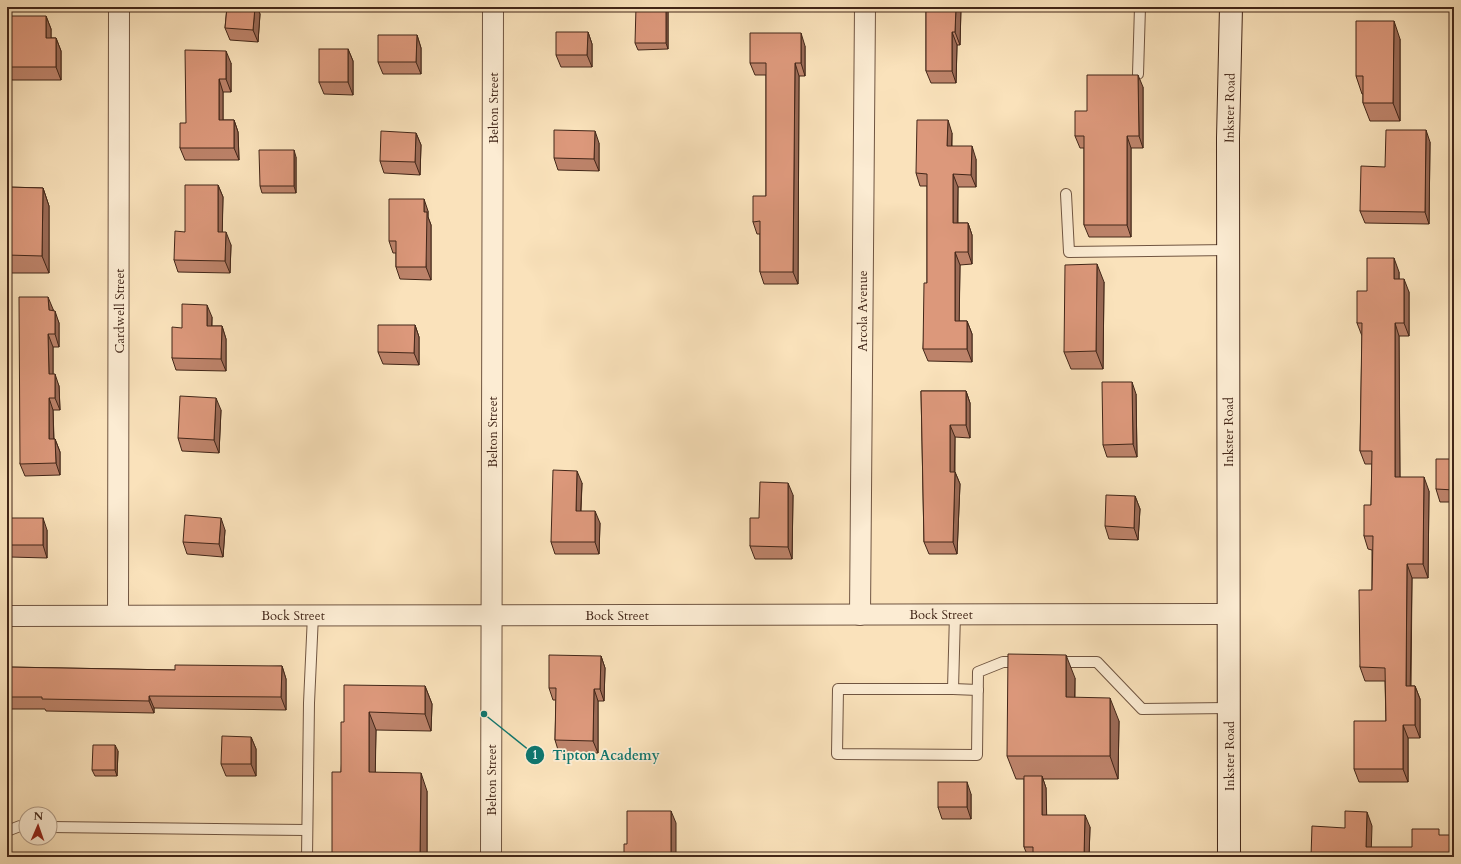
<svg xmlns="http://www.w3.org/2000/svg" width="1461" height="864" font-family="Cardo,serif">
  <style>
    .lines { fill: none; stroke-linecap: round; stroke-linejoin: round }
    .lane-casing { stroke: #705541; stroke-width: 12 }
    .street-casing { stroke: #705541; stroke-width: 22 }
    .secondary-casing { stroke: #422618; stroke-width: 24 }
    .lane { stroke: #fcecd3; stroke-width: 10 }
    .street { stroke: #fcecd3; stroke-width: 20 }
    .secondary { stroke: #fcecd3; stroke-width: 22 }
    .wall { fill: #bd836a; stroke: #422618 }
    .shaded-wall { fill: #9a6a56; stroke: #422618 }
    .building { fill: #dc987b; stroke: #422618 }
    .labels { text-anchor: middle; stroke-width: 3.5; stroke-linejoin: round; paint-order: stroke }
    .street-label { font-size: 13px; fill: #422618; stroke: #fcecd3 }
    .leader { fill: none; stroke: #0f766e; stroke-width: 1.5 }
    .callout-dot { fill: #0f766e; stroke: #fcecd3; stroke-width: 1.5 }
    .mark-label { font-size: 12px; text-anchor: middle; font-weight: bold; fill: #fff }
    .callout-label { font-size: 14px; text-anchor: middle; font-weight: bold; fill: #0f766e; stroke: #fcecd3; stroke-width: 3.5; stroke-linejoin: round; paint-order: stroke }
  </style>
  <rect width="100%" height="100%" fill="#fae2bb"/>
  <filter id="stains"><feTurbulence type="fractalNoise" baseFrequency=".005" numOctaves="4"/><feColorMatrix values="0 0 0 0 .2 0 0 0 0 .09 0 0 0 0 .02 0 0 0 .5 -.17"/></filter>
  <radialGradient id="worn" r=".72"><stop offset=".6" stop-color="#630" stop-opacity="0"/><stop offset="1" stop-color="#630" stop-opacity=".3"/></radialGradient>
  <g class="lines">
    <defs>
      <g id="lane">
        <polyline points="1138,74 1140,7"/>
        <polyline points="1066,194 1069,252 1229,250"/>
        <polyline points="955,614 953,689 838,689 837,754 977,755 978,672 1003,662 1021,662"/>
        <polyline points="1055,662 1097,662 1142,709 1228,708"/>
        <polyline points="953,689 978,690"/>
        <polyline points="50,827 307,830"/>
        <polyline points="7,831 20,826 26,826"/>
        <polyline points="307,857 309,703 313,615"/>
      </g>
      <g id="street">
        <polyline points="118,615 119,7"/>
        <polyline points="860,615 865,7"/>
        <polyline points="7,616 1228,614"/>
        <polyline points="491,857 493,7"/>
      </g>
      <polyline id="secondary" points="1229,857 1228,138 1231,7"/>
    </defs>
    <use href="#lane" class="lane-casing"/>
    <use href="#street" class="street-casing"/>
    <use href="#secondary" class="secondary-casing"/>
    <use href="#lane" class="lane"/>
    <use href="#street" class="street"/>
    <use href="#secondary" class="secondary"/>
  </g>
  <g class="wall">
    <polygon points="227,7 257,7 260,14 258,42 230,40 225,28"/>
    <polygon points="668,7 668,49 638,50 635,43"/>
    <polygon points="926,7 961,7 960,45 957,45 956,83 931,83 926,71"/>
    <polygon points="46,16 51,29 51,38 56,38 61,51 61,80 12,80 7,67"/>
    <polygon points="588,32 592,44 592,67 561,67 556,55"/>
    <polygon points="417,35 421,48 421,74 383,74 378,62"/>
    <polygon points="1400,39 1400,121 1370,121 1363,103 1363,94 1362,94 1356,76"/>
    <polygon points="805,46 805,76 799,76 798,284 764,284 760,272 760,234 757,234 753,222 766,196 766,75 755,75 750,63"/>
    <polygon points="348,49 353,61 353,95 324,94 319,82"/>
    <polygon points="231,63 231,92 223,92 223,120 234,120 238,132 239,160 185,160 180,148 186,123"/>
    <polygon points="1143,87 1143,148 1131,148 1131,237 1089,237 1084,225 1084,148 1080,148 1075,136 1087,111"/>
    <polygon points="416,133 421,145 420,175 384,173 380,161"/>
    <polygon points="952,133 952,146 976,159 976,187 958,187 958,223 968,223 972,235 972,264 960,265 959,321 967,321 972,334 972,362 928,361 923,349 927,283 927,186 920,186 916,173"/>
    <polygon points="1430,142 1429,224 1365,223 1360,211 1385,167"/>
    <polygon points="599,143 599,171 558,170 554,158"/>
    <polygon points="296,157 296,193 262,193 260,186"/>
    <polygon points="218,185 223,197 222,232 231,245 230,273 178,272 174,260 185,232"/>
    <polygon points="7,187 43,188 49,206 49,273 7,273"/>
    <polygon points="428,211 428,217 431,225 431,280 400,279 396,267 396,253 393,253 389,241"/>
    <polygon points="1399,272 1399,279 1409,292 1409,336 1399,336 1400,477 1429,491 1428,578 1412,578 1411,686 1415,686 1420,699 1420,738 1408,738 1408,782 1359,782 1354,769 1386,721 1385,681 1365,681 1360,667 1372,590 1372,550 1368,549 1364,536 1371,505 1372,464 1365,464 1360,451 1362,336 1357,323 1367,291"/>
    <polygon points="1104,282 1103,369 1071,369 1064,352"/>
    <polygon points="53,309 53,310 59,323 59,347 53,347 53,374 59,386 60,410 53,410 54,439 55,439 60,452 60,475 25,476 20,464"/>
    <polygon points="212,317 212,326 222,326 226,339 226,371 176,370 172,358 182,328"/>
    <polygon points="415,325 419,337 419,365 383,364 378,352"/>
    <polygon points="921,391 966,391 970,403 970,438 955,437 955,472 960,484 957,554 929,554 924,542"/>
    <polygon points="1136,394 1137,457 1107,457 1103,445"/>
    <polygon points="221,410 219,453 182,451 178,438"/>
    <polygon points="1454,459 1454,502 1440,502 1436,489"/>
    <polygon points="582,483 581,511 600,523 599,554 555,554 551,542"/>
    <polygon points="793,495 792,559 755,559 750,546 759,518"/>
    <polygon points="1135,496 1140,509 1138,540 1109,539 1105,526"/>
    <polygon points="7,518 47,530 47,558 10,557 7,549"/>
    <polygon points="225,530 223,557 187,554 183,542"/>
    <polygon points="601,656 605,668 604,701 598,701 598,753 559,753 555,740 556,700 553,700 549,688"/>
    <polygon points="282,666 286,679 286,710 154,708 154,713 46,711 45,709 7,709 7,667 175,670"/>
    <polygon points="1075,678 1075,698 1119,721 1118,779 1043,779 1046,788 1046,815 1090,827 1089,857 1028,857 1024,847 1024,779 1016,779 1007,756"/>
    <polygon points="425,686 432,704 431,731 376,730 375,772 427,791 427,857 332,857 341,772 344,722"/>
    <polygon points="251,737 256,749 256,776 226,776 221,764"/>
    <polygon points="118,751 117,776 95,776 92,770"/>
    <polygon points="971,794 971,819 942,819 938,807"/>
  </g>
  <g class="shaded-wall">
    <polygon points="255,7 257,7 260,14 258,42 253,30"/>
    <polygon points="666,7 668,7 668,49 666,43"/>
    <polygon points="956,7 961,7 960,45 955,32"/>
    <polygon points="46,16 51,29 51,51 46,38"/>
    <polygon points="1394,21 1400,39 1400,121 1393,103"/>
    <polygon points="588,32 592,44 592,67 587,55"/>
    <polygon points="952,32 957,45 956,83 952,71"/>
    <polygon points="801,33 805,46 805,76 801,63"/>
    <polygon points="417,35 421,48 421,74 416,62"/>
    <polygon points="56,38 61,51 61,80 56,67"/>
    <polygon points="348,49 353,61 353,95 348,82"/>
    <polygon points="226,51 231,63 231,92 226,79"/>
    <polygon points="795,63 799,76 798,284 793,272"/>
    <polygon points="1138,75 1143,87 1143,148 1139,136"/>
    <polygon points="219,79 223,92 223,132 219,120"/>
    <polygon points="234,120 238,132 239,160 234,148"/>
    <polygon points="948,120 952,133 951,158 947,146"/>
    <polygon points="1426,130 1430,142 1429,224 1425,212"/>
    <polygon points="595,131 599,143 599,171 594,159"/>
    <polygon points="416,133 421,145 420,175 415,162"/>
    <polygon points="1127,136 1131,148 1131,237 1127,225"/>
    <polygon points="972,146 976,159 976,187 971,175"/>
    <polygon points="294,150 296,157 296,193 294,186"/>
    <polygon points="953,174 958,187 957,235 953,223"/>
    <polygon points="218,185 223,197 222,244 218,232"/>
    <polygon points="43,188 49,206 49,273 42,256"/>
    <polygon points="424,199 428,211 428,217 431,225 431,280 426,267 424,212"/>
    <polygon points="968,223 972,235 972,264 968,252"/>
    <polygon points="226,232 231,245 230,273 225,261"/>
    <polygon points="955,252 960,265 959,334 955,321"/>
    <polygon points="1394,258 1399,272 1399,292 1394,279"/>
    <polygon points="1097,264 1104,282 1103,369 1096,351"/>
    <polygon points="1404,279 1409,292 1409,336 1404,323"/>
    <polygon points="48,297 53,309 53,323 49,310"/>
    <polygon points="207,305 212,317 211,339 207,326"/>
    <polygon points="55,311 59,323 59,347 55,334"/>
    <polygon points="967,321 972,334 972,362 967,349"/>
    <polygon points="1395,323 1399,336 1400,490 1395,477"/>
    <polygon points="415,325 419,337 419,365 414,353"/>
    <polygon points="222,326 226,339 226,371 221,359"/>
    <polygon points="48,334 53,347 53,386 49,374"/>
    <polygon points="55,374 59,386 60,410 55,398"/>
    <polygon points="1132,382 1136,394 1137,457 1133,444"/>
    <polygon points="966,391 970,403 970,438 966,425"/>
    <polygon points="49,398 53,410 54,451 49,439"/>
    <polygon points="216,398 221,410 219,453 214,440"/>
    <polygon points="950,425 955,437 954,484 950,472"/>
    <polygon points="55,439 60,452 60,475 56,463"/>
    <polygon points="577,471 582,483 580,523 576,511"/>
    <polygon points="955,472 960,484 957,554 953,542"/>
    <polygon points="1424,477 1429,491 1428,578 1423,564"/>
    <polygon points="788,483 793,495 792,559 788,547"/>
    <polygon points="1135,496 1140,509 1138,540 1134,528"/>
    <polygon points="595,511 600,523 599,554 595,542"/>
    <polygon points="43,518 47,530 47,558 43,545"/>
    <polygon points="221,518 225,530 223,557 219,544"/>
    <polygon points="1407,564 1412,578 1410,699 1406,686"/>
    <polygon points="1066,655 1075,678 1074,720 1066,697"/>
    <polygon points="601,656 605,668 604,701 600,689"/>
    <polygon points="282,666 286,679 286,710 281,697"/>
    <polygon points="425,686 432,704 431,731 425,714"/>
    <polygon points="1415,686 1420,699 1420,738 1415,725"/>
    <polygon points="594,689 598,701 598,753 593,741"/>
    <polygon points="149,696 154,708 154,713 149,701"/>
    <polygon points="1110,698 1119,721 1118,779 1110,756"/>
    <polygon points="369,712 376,730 375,790 369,772"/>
    <polygon points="1403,725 1408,738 1408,782 1403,769"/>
    <polygon points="251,737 256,749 256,776 251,764"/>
    <polygon points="115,745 118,751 117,776 115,770"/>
    <polygon points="421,773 427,791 427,857 420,857"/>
    <polygon points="1042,776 1046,788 1047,828 1042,815"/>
    <polygon points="967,782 971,794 971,819 967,807"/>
    <polygon points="671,811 676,823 676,857 671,857"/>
    <polygon points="1367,812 1372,826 1371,857 1366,847"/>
    <polygon points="1085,815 1090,827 1089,857 1084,857"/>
  </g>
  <g class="building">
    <polygon points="227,7 255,7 253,30 225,28"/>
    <polygon points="636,7 666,7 666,43 635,43"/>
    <polygon points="926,7 956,7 955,32 952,32 952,71 926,71"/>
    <polygon points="8,16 46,16 46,38 56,38 56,67 7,67"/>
    <polygon points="1356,21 1394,21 1393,103 1363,103 1363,76 1356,76"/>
    <polygon points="556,32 588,32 587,55 556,55"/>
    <polygon points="750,33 801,33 801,63 795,63 793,272 760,272 760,221 753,222 753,196 766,196 766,63 750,63"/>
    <polygon points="378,35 417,35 416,62 378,62"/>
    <rect x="319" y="49" width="29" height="33"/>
    <polygon points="185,50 226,51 226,79 219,79 219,120 234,120 234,148 180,148 180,123 186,123"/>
    <polygon points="1087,75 1138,75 1139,136 1127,136 1127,225 1084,225 1084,136 1075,136 1075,111 1087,111"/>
    <polygon points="917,120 948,120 947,146 972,146 971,175 953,174 953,223 968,223 968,252 955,252 955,321 967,321 967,349 923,349 924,283 927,283 927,174 916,173"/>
    <polygon points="554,130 595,131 594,159 554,158"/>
    <polygon points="1386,130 1426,130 1425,212 1360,211 1361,166 1385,167"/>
    <polygon points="381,131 416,133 415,162 380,161"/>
    <polygon points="259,150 294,150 294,186 260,186"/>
    <polygon points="185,185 218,185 218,232 226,232 225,261 174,260 175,231 185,232"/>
    <polygon points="7,187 43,188 42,256 7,255"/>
    <polygon points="389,199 424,199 424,212 427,212 426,267 396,267 396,241 389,241"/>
    <polygon points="1367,258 1394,258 1394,279 1404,279 1404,323 1395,323 1395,477 1424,477 1423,564 1407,564 1406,686 1415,686 1415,725 1403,725 1403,769 1354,769 1354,721 1386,721 1385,668 1360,667 1359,590 1372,590 1373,536 1364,536 1364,505 1371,505 1372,451 1360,451 1362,323 1357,323 1357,291 1367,291"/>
    <polygon points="1097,264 1096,351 1064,352 1065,265"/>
    <polygon points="19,297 48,297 49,310 55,311 55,334 48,334 49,374 55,374 55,398 49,398 49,439 55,439 56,463 20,464"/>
    <polygon points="182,304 207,305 207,326 222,326 221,359 172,358 172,327 182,328"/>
    <polygon points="378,325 415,325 414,353 378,352"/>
    <polygon points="1102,382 1132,382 1133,444 1103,445"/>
    <polygon points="921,391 966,391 966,425 950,425 950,472 955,472 953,542 924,542"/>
    <polygon points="180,396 216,398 214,440 178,438"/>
    <polygon points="1436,459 1454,459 1454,490 1436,489"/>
    <polygon points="553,470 577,471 576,511 595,511 595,542 551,542"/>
    <polygon points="760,482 788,483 788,547 750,546 750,518 759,518"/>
    <polygon points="1106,495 1135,496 1134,528 1105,526"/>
    <polygon points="185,515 221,518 219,544 183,542"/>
    <rect x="7" y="518" width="36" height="27"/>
    <polygon points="1008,654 1066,655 1066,697 1110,698 1110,756 1007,756"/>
    <polygon points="549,655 601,656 600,689 594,689 593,741 555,740 556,688 549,688"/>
    <polygon points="175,665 282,666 281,697 149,696 149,701 42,699 42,697 7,697 7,667 175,670"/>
    <polygon points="344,685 425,686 425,714 369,712 369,772 421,773 420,857 332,857 332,772 341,772 341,722 344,722"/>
    <polygon points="222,736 251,737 251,764 221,764"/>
    <polygon points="93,745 115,745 115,770 92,770"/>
    <polygon points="1024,776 1042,776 1042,815 1085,815 1084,857 1033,857 1033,847 1024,847"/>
    <rect x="938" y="782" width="29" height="25"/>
    <polygon points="627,811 671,811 671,857 624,857 624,844 627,844"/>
    <polygon points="1345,811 1367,812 1366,847 1412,847 1412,829 1439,829 1439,835 1454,835 1454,857 1311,857 1312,826 1345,828"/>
    <rect x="870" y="855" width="26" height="2"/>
  </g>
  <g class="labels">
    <g class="street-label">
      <text transform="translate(493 108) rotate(-90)" y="5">Belton Street</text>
      <text transform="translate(1229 108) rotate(-89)" y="5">Inkster Road</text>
      <text transform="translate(119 311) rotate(-90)" y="5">Cardwell Street</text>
      <text transform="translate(862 311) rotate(-90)" y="5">Arcola Avenue</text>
      <text transform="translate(492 432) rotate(-90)" y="5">Belton Street</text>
      <text transform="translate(1228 432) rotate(-90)" y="5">Inkster Road</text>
      <text x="941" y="619">Bock Street</text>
      <text x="293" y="620">Bock Street</text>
      <text x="617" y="620">Bock Street</text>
      <text transform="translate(1229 756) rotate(-90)" y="5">Inkster Road</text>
      <text transform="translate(491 780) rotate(-90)" y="5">Belton Street</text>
    </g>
  </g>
  <path class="leader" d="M484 714L535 755"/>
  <g class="callout-dot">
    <circle cx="484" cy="714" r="4"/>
    <circle cx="535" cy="755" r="10"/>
  </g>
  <g class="mark-label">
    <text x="535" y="759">1</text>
  </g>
  <g class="callout-label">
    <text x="606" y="760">Tipton Academy</text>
  </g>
  <rect width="1461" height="864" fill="none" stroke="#fae2bb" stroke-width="24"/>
  <rect x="8" y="8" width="1445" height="848" fill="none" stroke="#422618" stroke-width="2"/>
  <rect x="12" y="12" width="1437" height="840" fill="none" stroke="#422618"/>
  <g transform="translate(38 826) rotate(2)"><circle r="19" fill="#fcecd3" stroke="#b29d88"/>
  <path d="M0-3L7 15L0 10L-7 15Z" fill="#8f2418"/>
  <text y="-6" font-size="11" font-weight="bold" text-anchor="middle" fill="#422618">N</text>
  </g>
  <rect width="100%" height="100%" filter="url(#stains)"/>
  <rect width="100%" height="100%" fill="url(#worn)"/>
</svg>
